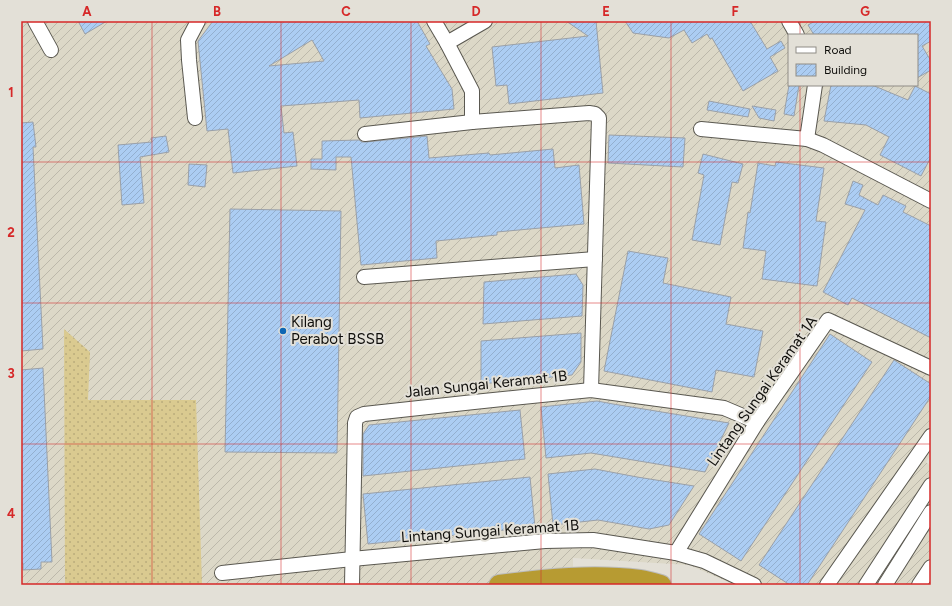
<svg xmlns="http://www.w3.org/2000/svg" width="952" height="606" font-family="Figtree,sans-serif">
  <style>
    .industrial { fill: url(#industrial-furrows); fill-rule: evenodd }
    .grass { fill: url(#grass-dots) }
    .building { fill: url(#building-hatch); stroke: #9aa0a8; fill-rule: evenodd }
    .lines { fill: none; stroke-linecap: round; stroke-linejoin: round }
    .minor-casing { stroke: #5a5850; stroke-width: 16 }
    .highway-casing { stroke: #bcbcbb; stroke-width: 22 }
    .minor { stroke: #fff; stroke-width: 14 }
    .highway { stroke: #b79b32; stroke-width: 20 }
    .grid { fill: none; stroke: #d62828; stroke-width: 1; stroke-opacity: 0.55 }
    .poi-dot { fill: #0e66b4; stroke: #e3e0d7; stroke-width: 1.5 }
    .labels { text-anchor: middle; stroke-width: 4; stroke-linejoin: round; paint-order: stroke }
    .poi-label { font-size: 15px; fill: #100f0c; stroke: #e3e0d7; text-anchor: start }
    .street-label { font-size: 15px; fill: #100f0c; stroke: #e3e0d7 }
    .neatline { fill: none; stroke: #d62828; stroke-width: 1.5 }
    .grid-label { font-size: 13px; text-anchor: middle; font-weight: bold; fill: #d62828 }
  </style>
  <defs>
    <pattern id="industrial-furrows" width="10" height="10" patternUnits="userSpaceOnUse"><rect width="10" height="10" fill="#dcd8c7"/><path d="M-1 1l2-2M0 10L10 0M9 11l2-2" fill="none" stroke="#bcb8aa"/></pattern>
    <pattern id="grass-dots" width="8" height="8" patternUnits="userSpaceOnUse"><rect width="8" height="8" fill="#daca90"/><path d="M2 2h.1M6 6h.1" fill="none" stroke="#baac7b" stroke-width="1.8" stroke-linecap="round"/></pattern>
    <pattern id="building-hatch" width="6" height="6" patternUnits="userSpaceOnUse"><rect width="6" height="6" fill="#accdf3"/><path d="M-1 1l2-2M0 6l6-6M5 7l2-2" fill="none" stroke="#93afcf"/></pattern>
  </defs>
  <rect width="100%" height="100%" fill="#e3e0d7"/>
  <path class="industrial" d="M21,21H931V454L926,462L931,466V585H735L689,565L573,558V585H21ZM789,35H917V85H789Z"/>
  <polygon class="grass" points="64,329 90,352 88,400 196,400 202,585 65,585"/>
  <g class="building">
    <polygon points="78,21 107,21 85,34"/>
    <path d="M213,21H417L430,44L426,46L452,89L454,109L360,118L359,100L281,106L284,133L293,132L297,166L233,173L228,129L207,131L198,41ZM312,40L324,61L269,66Z"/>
    <polygon points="566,21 596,21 603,93 509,104 507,85 496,86 492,47 588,36"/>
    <polygon points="625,21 750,21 767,49 781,41 785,48 770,57 778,71 743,91 712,38 710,39 707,34 692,43 684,30 669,38 633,33"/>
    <polygon points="815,21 931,21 931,41 922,46 931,61 931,70 917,78 917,35 814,35 808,25"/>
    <polygon points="789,85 799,85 794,116 784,114"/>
    <polygon points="831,85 872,85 908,100 915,86 931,94 931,157 921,176 880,155 889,137 866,125 824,121"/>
    <polygon points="709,101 750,109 748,117 707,110"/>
    <polygon points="752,106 776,110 774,121 759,118"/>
    <polygon points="33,122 36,147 33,147 43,349 21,351 21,123"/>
    <polygon points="609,135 685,138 683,167 608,163"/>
    <polygon points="166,136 169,152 140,157 144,203 122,205 118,145 152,142 151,138"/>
    <polygon points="427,136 429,158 489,153 490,155 553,149 555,168 579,165 584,224 497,232 497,235 436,241 437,258 361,265 351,157 336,157 336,170 311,169 311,159 322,159 322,141 359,140 362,142 366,142"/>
    <polygon points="703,154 743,164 738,183 732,182 720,245 692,240 704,175 698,173"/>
    <polygon points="776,162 824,168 816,221 826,222 817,286 762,279 766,251 743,248 748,212 750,213 758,163 775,166"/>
    <polygon points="189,164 207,165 205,187 188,185"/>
    <polygon points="853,181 863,185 859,195 878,205 883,195 906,206 903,212 931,226 931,338 852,298 848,305 823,292 865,210 845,204"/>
    <polygon points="230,209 341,211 337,453 225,452"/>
    <polygon points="628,251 668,258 663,283 731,297 726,324 763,331 754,377 716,370 712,392 604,371"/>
    <polygon points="576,274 583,285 582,316 483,324 484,282"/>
    <polygon points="581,333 581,362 572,375 481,384 481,341"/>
    <polygon points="830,334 872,362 741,561 699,534"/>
    <polygon points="894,360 931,384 931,396 807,585 790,585 759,565"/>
    <polygon points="43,368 52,562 41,562 41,569 23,570 23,563 21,563 21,370"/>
    <polygon points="597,401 613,404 729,423 705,472 591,453 546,458 541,407"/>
    <polygon points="520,410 525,459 363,476 363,434 369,425"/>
    <polygon points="595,469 637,477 694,486 669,525 649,529 598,520 553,525 548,474"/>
    <polygon points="530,477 535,527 368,544 363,494"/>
  </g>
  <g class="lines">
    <defs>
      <g id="minor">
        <polyline points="35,21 51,50"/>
        <polyline points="434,21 447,43 472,91 472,122"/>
        <polyline points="789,21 797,35"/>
        <polyline points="447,43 485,21"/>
        <polyline points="195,118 189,60 188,40 198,21"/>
        <polyline points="701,129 807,139 823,145 931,201"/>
        <polyline points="365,134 472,122 589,113 595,114 599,118 591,390"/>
        <polyline points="807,139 815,85"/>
        <polyline points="364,277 595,259"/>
        <polyline points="676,553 757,422 828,320 931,368"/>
        <polyline points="222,573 352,559 545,541 593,540 676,553 704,561 754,585"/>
        <polyline points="352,585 355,423 357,417 364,414 474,402 591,390 724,408 757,422"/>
        <polyline points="827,585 931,436"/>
        <polyline points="866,585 931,485"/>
        <polyline points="885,585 931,512"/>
        <polyline points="919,585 931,567"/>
      </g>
      <path id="highway" d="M499,585C546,579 593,574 640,580C647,581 654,583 661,585"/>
    </defs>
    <use href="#minor" class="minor-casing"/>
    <use href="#highway" class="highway-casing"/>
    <use href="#minor" class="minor"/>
    <use href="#highway" class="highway"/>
  </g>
  <path class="grid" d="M152,21V585M281,21V585M411,21V585M541,21V585M671,21V585M800,21V35M800,85V585M21,162H931M21,303H931M21,444H931"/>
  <circle class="poi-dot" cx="283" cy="331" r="4"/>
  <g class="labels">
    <g class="poi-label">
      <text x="291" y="327">Kilang<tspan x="291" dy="17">Perabot BSSB</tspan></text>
    </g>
    <g class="street-label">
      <text transform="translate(486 384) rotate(-6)" y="5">Jalan Sungai Keramat 1B</text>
      <text transform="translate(762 391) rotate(-55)" y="5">Lintang Sungai Keramat 1A</text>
      <text transform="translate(490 531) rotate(-4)" y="5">Lintang Sungai Keramat 1B</text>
    </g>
  </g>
  <rect width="952" height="606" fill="none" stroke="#e3e0d7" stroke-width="44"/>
  <rect x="788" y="34" width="130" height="52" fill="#e3e0d7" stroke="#8f8c86"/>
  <rect x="796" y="47" width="20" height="6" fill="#ffffff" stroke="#8f8c86"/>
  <text x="824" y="54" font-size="12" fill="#100f0c">Road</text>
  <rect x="796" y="64" width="20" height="12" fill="url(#building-hatch)" stroke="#8f8c86"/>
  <text x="824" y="74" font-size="12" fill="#100f0c">Building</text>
  <rect x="22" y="22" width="908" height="562" class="neatline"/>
  <g class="grid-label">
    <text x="87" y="16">A</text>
    <text x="217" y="16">B</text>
    <text x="346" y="16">C</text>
    <text x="476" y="16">D</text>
    <text x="606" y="16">E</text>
    <text x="735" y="16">F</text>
    <text x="865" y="16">G</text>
    <text x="11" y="97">1</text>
    <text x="11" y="237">2</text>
    <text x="11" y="378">3</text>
    <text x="11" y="518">4</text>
  </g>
</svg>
